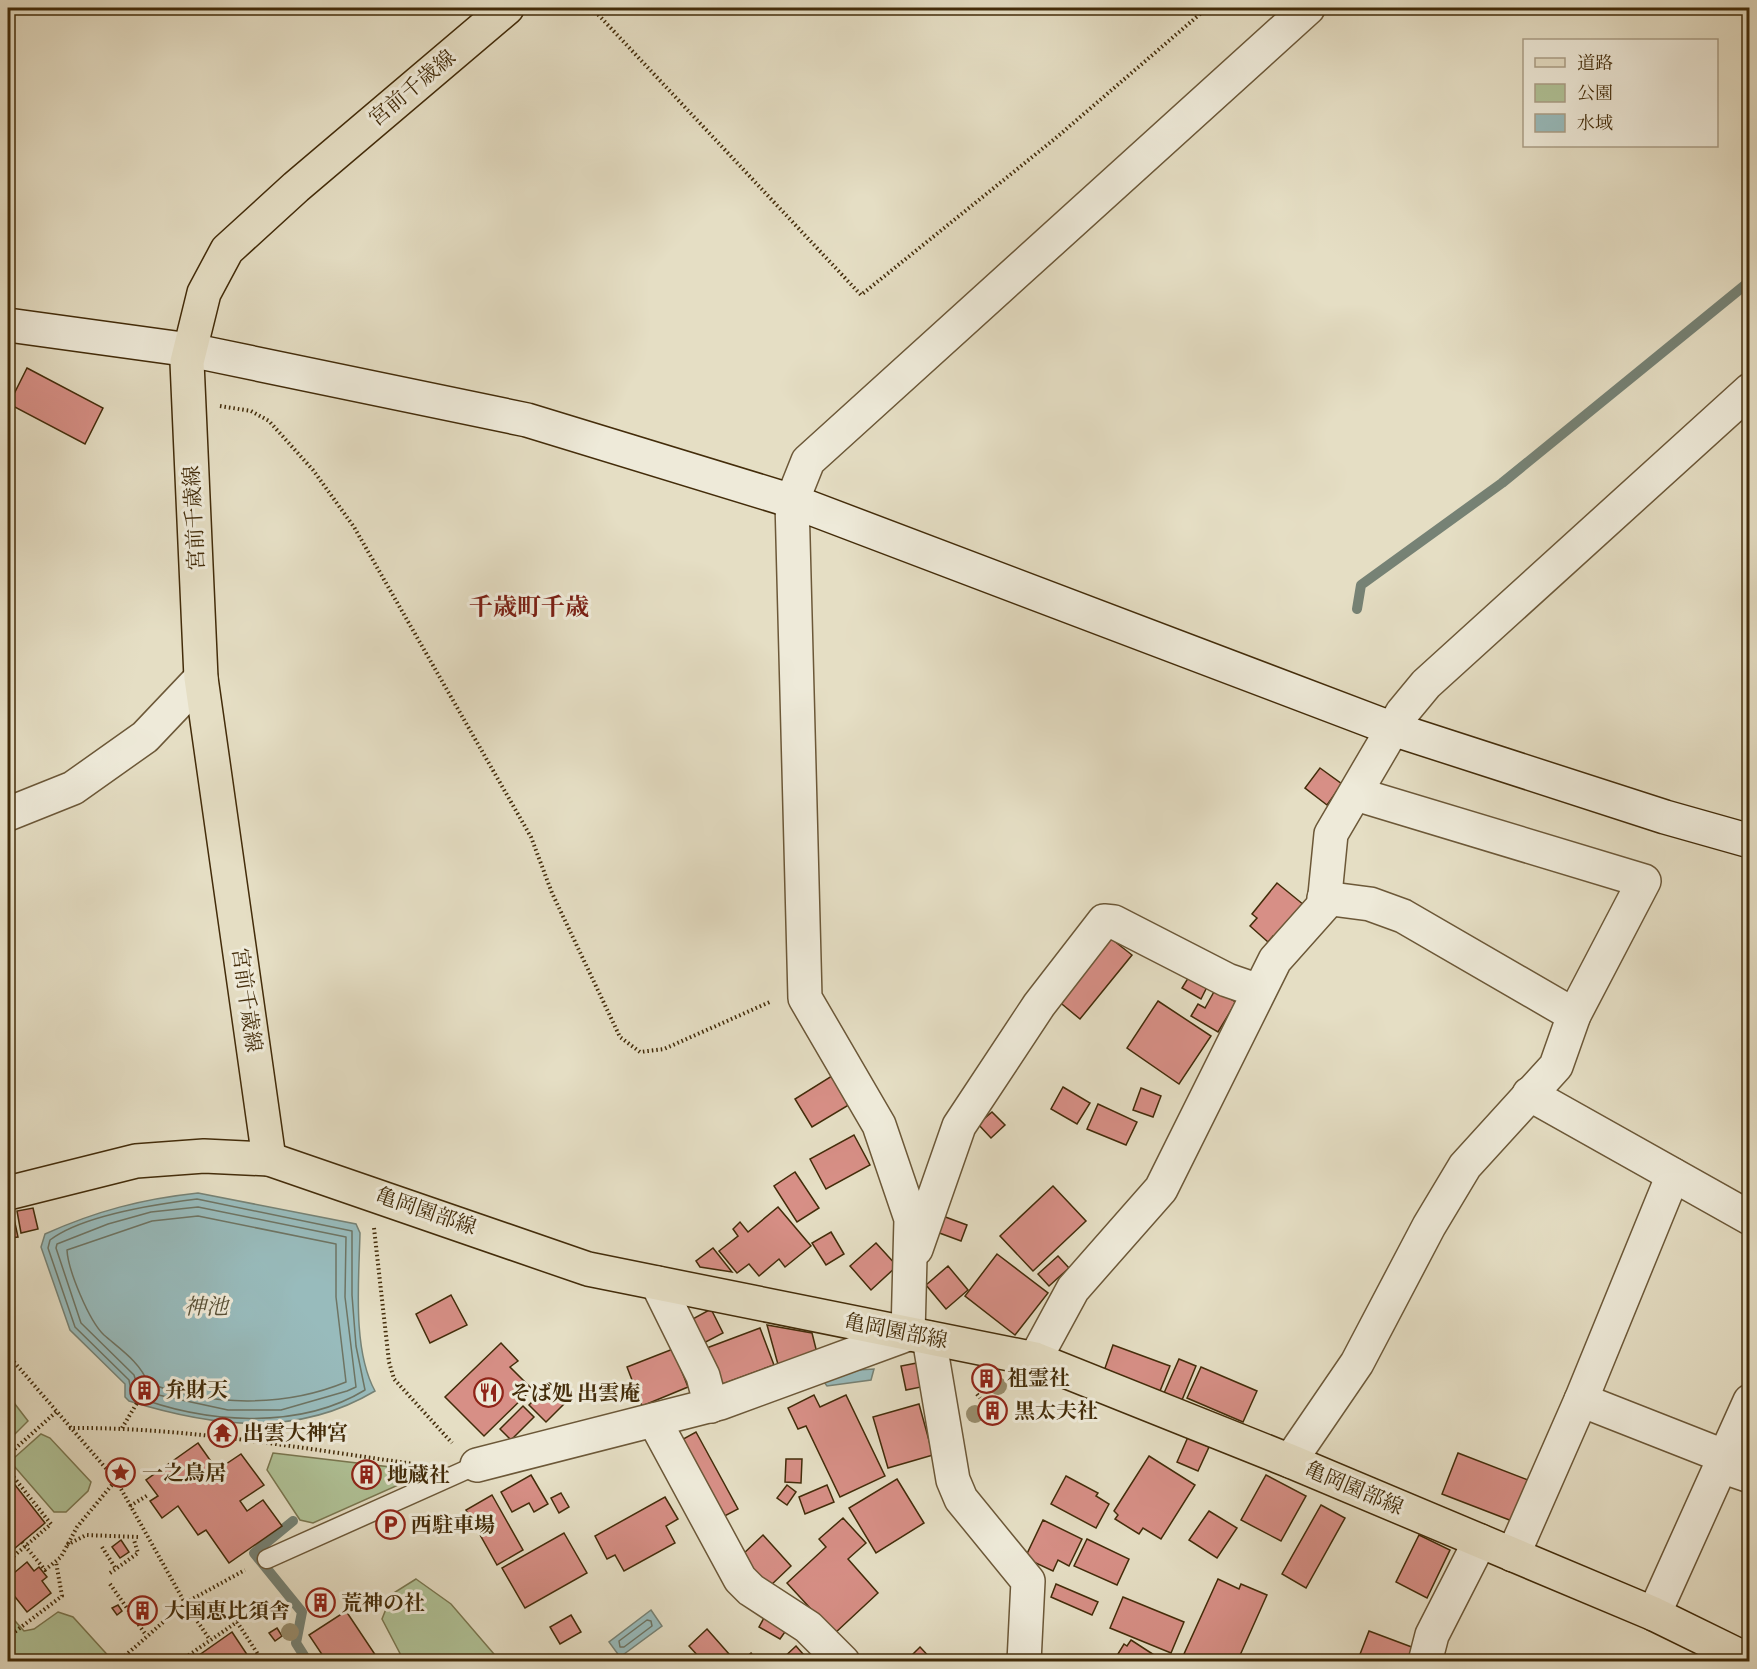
<svg xmlns="http://www.w3.org/2000/svg" width="1757" height="1669" font-family="Vollkorn,'Noto Serif JP',serif">
  <style>
    .green { fill: #b0c297; stroke: #7a7750; stroke-width: 1.5 }
    .water { fill: #98bbbc; stroke: #768275; stroke-width: 1.5 }
    .lines { fill: none; stroke-linecap: round; stroke-linejoin: round }
    .shore { stroke: #6e7463; stroke-width: 1.5 }
    .stream { stroke: #768275; stroke-width: 10 }
    .building { fill: #d78f86; stroke: #432c0a; stroke-width: 1.5 }
    .lane-casing { stroke: #6c5838; stroke-width: 21 }
    .street-casing { stroke: #6c5838; stroke-width: 36 }
    .secondary-casing { stroke: #432c0a; stroke-width: 36 }
    .primary-casing { stroke: #432c0a; stroke-width: 36 }
    .path { stroke: #432c0a; stroke-width: 4; stroke-dasharray: 1.5 3; stroke-linecap: butt }
    .lane { stroke: #eeead9; stroke-width: 18 }
    .street { stroke: #eeead9; stroke-width: 33 }
    .secondary { stroke: #eeead9; stroke-width: 33 }
    .primary { stroke: #e5dec4; stroke-width: 33 }
    .tree { fill: #988d6d }
    .labels { text-anchor: middle; stroke-width: 6; stroke-linejoin: round; paint-order: stroke }
    .street-label { font-size: 21px; fill: #432c0a; stroke: #eeead9 }
    .poi-label { font-size: 21px; font-weight: bold; fill: #432c0a; stroke: #eeead9; text-anchor: start }
    .water-label { font-size: 22px; font-style: italic; fill: #585036; stroke: #eeead9 }
    .quarter-label { font-size: 24px; font-weight: bold; fill: #7a1f14; stroke: #eeead9 }
  </style>
  <rect width="100%" height="100%" fill="#e5dec4"/>
  <filter id="stains"><feTurbulence type="fractalNoise" baseFrequency=".00333" numOctaves="4"/><feColorMatrix values="0 0 0 0 .2 0 0 0 0 .09 0 0 0 0 .02 0 0 0 .5 -.17"/></filter>
  <radialGradient id="worn" r=".72"><stop offset=".6" stop-color="#630" stop-opacity="0"/><stop offset="1" stop-color="#630" stop-opacity=".3"/></radialGradient>
  <g class="green">
    <polygon points="8,1395 28,1421 8,1441"/>
    <polygon points="41,1434 50,1438 91,1482 88,1491 66,1512 54,1512 14,1466 14,1458"/>
    <polygon points="273,1453 424,1471 423,1474 313,1523 300,1520 267,1470"/>
    <polygon points="416,1579 451,1604 500,1661 404,1661 382,1619 392,1594"/>
    <polygon points="58,1612 73,1617 113,1661 8,1661 8,1613 24,1631 34,1629"/>
  </g>
  <g class="water">
    <path d="M198,1193L356,1224L360,1233C359,1279 352,1349 375,1391C296,1438 213,1427 129,1401L125,1397V1384L70,1330L41,1247L45,1234C96,1211 142,1199 198,1193Z"/>
    <polygon points="874,1369 871,1380 827,1386 823,1381 858,1370"/>
    <polygon points="651,1610 662,1626 620,1657 609,1642"/>
  </g>
  <g class="lines">
    <g class="shore">
      <path d="M197,1199L352,1231V1295L356,1346L365,1390C298,1431 202,1423 132,1395L129,1380L75,1327L48,1248L50,1240C83,1215 157,1204 197,1199Z"/>
      <path d="M198,1216L336,1244V1297L346,1382C283,1408 211,1406 148,1383C140,1362 120,1349 104,1335C89,1321 68,1270 67,1250L152,1221Z"/>
      <polyline points="138,1388 134,1375 81,1323 56,1248 57,1244 108,1224 151,1212 198,1207 346,1237 345,1297 356,1387 347,1391 281,1410 228,1410 149,1393"/>
      <polygon points="647,1620 651,1621 652,1626 624,1647 620,1647 619,1641"/>
    </g>
    <g class="stream">
      <polyline points="1357,609 1361,585 1502,483 1750,281"/>
      <polyline points="293,1521 254,1553 302,1612 296,1643 308,1662"/>
    </g>
  </g>
  <g class="building">
    <polygon points="27,368 103,408 85,444 9,404"/>
    <polygon points="1320,768 1342,784 1327,805 1305,788"/>
    <polygon points="1277,883 1304,905 1277,939 1273,936 1268,942 1250,926 1257,918 1252,914"/>
    <polygon points="1109,937 1132,955 1080,1019 1057,1000"/>
    <polygon points="1190,975 1208,985 1201,999 1182,988"/>
    <polygon points="1215,990 1236,1002 1218,1032 1191,1016 1198,1004 1205,1008"/>
    <polygon points="1158,1001 1211,1036 1179,1084 1127,1048"/>
    <polygon points="835,1074 852,1103 812,1127 795,1099"/>
    <polygon points="1063,1087 1090,1103 1077,1124 1051,1109"/>
    <polygon points="1141,1088 1161,1096 1153,1117 1133,1110"/>
    <polygon points="1098,1104 1137,1122 1126,1145 1087,1129"/>
    <polygon points="992,1112 1005,1125 991,1138 978,1124"/>
    <polygon points="854,1135 870,1165 826,1189 810,1159"/>
    <polygon points="795,1172 819,1208 797,1222 774,1186"/>
    <polygon points="1053,1186 1086,1221 1033,1271 1000,1236"/>
    <polygon points="778,1207 811,1246 785,1267 779,1259 759,1276 749,1264 737,1273 719,1251 738,1236 733,1229 740,1222 748,1232"/>
    <polygon points="33,1208 38,1229 21,1233 17,1211"/>
    <polygon points="13,1214 18,1237 8,1238 8,1216"/>
    <polygon points="940,1215 967,1225 961,1241 934,1231"/>
    <polygon points="831,1232 844,1254 826,1265 812,1243"/>
    <polygon points="876,1243 897,1266 871,1290 850,1266"/>
    <polygon points="713,1248 732,1272 700,1267 696,1261"/>
    <polygon points="8,1251 13,1279 8,1279"/>
    <polygon points="997,1254 1048,1293 1015,1335 965,1296"/>
    <polygon points="1058,1256 1069,1268 1049,1286 1038,1274"/>
    <polygon points="948,1266 968,1290 946,1309 926,1285"/>
    <polygon points="451,1295 467,1325 430,1343 416,1314"/>
    <polygon points="711,1309 723,1333 700,1345 689,1321"/>
    <polygon points="767,1325 812,1333 818,1357 779,1368"/>
    <polygon points="760,1328 774,1365 717,1386 704,1349"/>
    <polygon points="501,1343 518,1361 510,1367 532,1389 484,1436 445,1397"/>
    <polygon points="1113,1345 1170,1366 1160,1391 1104,1371"/>
    <polygon points="673,1349 688,1387 642,1406 627,1367"/>
    <polygon points="1179,1359 1196,1366 1182,1400 1164,1393"/>
    <polygon points="917,1363 921,1387 906,1390 901,1366"/>
    <polygon points="1201,1367 1257,1391 1243,1422 1187,1398"/>
    <polygon points="986,1370 993,1378 985,1386 978,1377"/>
    <polygon points="143,1384 150,1388 146,1396 138,1391"/>
    <polygon points="548,1386 565,1403 546,1422 529,1405"/>
    <polygon points="814,1395 820,1407 846,1395 885,1476 840,1497 806,1426 798,1429 788,1408"/>
    <polygon points="994,1399 1005,1411 993,1422 982,1410"/>
    <polygon points="919,1404 933,1455 888,1468 873,1417"/>
    <polygon points="523,1406 534,1417 511,1440 500,1429"/>
    <polygon points="696,1432 738,1509 717,1520 676,1443"/>
    <polygon points="1188,1437 1209,1447 1198,1471 1177,1462"/>
    <polygon points="198,1443 217,1470 241,1454 264,1485 240,1501 247,1511 263,1500 282,1526 229,1563 206,1530 198,1535 178,1506 162,1518 150,1501 158,1496 146,1480"/>
    <polygon points="1458,1453 1528,1480 1512,1521 1442,1494"/>
    <polygon points="1149,1456 1195,1485 1161,1539 1143,1528 1139,1534 1115,1519 1118,1515 1114,1511"/>
    <polygon points="786,1459 802,1459 801,1483 785,1482"/>
    <polygon points="531,1475 548,1504 534,1512 529,1503 512,1512 501,1492"/>
    <polygon points="1266,1475 1306,1496 1281,1541 1241,1520"/>
    <polygon points="8,1476 45,1523 8,1554"/>
    <polygon points="1066,1476 1098,1493 1096,1496 1109,1504 1096,1528 1051,1504"/>
    <polygon points="897,1479 924,1523 876,1553 849,1508"/>
    <polygon points="787,1485 796,1492 787,1505 777,1498"/>
    <polygon points="827,1485 834,1502 805,1514 799,1497"/>
    <polygon points="561,1493 569,1507 559,1513 551,1498"/>
    <polygon points="492,1495 523,1550 497,1565 466,1510"/>
    <polygon points="665,1497 678,1519 666,1526 675,1543 624,1571 615,1555 607,1559 595,1536"/>
    <polygon points="1321,1505 1345,1518 1306,1588 1282,1574"/>
    <polygon points="1209,1511 1237,1528 1217,1558 1189,1540"/>
    <polygon points="843,1518 866,1543 848,1559 878,1593 834,1634 787,1583 826,1547 819,1539"/>
    <polygon points="1043,1520 1082,1539 1069,1566 1058,1560 1053,1571 1025,1558"/>
    <polygon points="564,1533 587,1573 525,1608 502,1568"/>
    <polygon points="763,1535 791,1566 769,1587 741,1556"/>
    <polygon points="1419,1535 1450,1550 1427,1598 1396,1582"/>
    <polygon points="1087,1539 1129,1559 1117,1585 1074,1566"/>
    <polygon points="121,1540 129,1552 120,1558 112,1547"/>
    <polygon points="27,1562 34,1571 39,1567 47,1577 42,1581 51,1593 27,1612 8,1588 8,1578"/>
    <polygon points="1218,1579 1239,1589 1241,1584 1267,1595 1237,1662 1200,1662 1184,1654"/>
    <polygon points="1056,1584 1098,1602 1092,1615 1051,1597"/>
    <polygon points="1123,1597 1184,1622 1171,1653 1110,1628"/>
    <polygon points="118,1605 122,1611 117,1615 112,1608"/>
    <polygon points="144,1605 149,1612 142,1616 138,1610"/>
    <polygon points="346,1611 380,1662 327,1662 309,1635"/>
    <polygon points="571,1615 581,1632 560,1644 550,1627"/>
    <polygon points="765,1616 787,1629 780,1639 759,1627"/>
    <polygon points="277,1628 282,1636 275,1641 269,1633"/>
    <polygon points="707,1629 729,1654 725,1658 728,1662 694,1662 699,1657 689,1646"/>
    <polygon points="1369,1631 1417,1649 1412,1662 1357,1662"/>
    <polygon points="232,1632 252,1662 197,1662 195,1658"/>
    <polygon points="1131,1640 1165,1662 1113,1662 1124,1644 1127,1646"/>
    <polygon points="796,1646 810,1662 779,1662"/>
    <polygon points="920,1647 934,1662 905,1662"/>
    <polygon points="751,1653 758,1662 741,1662"/>
  </g>
  <g class="lines">
    <defs>
      <polyline id="lane" points="267,1559 477,1465"/>
      <g id="street">
        <polyline points="8,814 73,788 145,737 201,678"/>
        <polyline points="1324,898 1370,904 1403,916 1574,1015"/>
        <polyline points="1529,1094 1750,1218"/>
        <polyline points="916,1249 959,1126 1039,1005 1104,921 1114,922 1227,980 1259,991"/>
        <polyline points="657,1283 703,1376 711,1406"/>
        <polyline points="929,1338 953,1480 961,1499 1028,1581 1024,1662"/>
        <polyline points="1035,1359 1073,1289 1161,1189 1275,960 1324,905 1331,834 1402,713 1426,684 1750,390"/>
        <polyline points="1581,1400 1726,1457"/>
        <polyline points="654,1420 740,1579 751,1590 808,1627 843,1662"/>
        <polyline points="1290,1461 1357,1363 1429,1226 1465,1166 1556,1066 1574,1015 1644,881 1356,794"/>
        <polyline points="477,1465 720,1403 908,1334 911,1219 879,1125 805,998 792,501 808,461 1308,8"/>
        <polyline points="1721,1466 1750,1476"/>
        <polyline points="1513,1555 1581,1400 1673,1175"/>
        <polyline points="1654,1614 1750,1401"/>
        <polyline points="1425,1662 1432,1635 1480,1541"/>
      </g>
      <polyline id="secondary" points="8,325 190,350 527,420 792,501 1393,729 1665,817 1750,841"/>
      <g id="primary">
        <polyline points="269,1159 201,678 187,362 204,293 227,250 296,187 507,8"/>
        <polyline points="8,1193 136,1161 204,1156 269,1159 588,1269 1035,1359 1290,1461 1654,1614 1750,1661"/>
      </g>
    </defs>
    <use href="#lane" class="lane-casing"/>
    <use href="#street" class="street-casing"/>
    <use href="#secondary" class="secondary-casing"/>
    <use href="#primary" class="primary-casing"/>
    <g class="path">
      <polyline points="592,8 861,295 1057,137 1207,8"/>
      <polyline points="220,406 251,411 269,421 313,470 354,527 531,837 552,893 620,1037 640,1052 664,1049 772,1001"/>
      <polyline points="374,1228 389,1362 394,1379 452,1443"/>
      <polyline points="8,1355 116,1480 185,1603 210,1640"/>
      <polyline points="977,1394 980,1398"/>
      <path d="M69,1428C185,1427 300,1448 414,1464"/>
      <polyline points="122,1428 140,1398"/>
      <polyline points="8,1455 56,1412"/>
      <polyline points="8,1470 51,1524 8,1561"/>
      <polyline points="130,1506 148,1495"/>
      <polyline points="22,1542 45,1570 61,1557 77,1527 116,1480"/>
      <polyline points="67,1545 86,1535 138,1537"/>
      <polyline points="102,1547 116,1569"/>
      <polyline points="110,1573 138,1553 134,1540"/>
      <polyline points="110,1584 146,1635"/>
      <polyline points="343,1596 348,1603"/>
      <polyline points="8,1637 62,1596 56,1562"/>
      <polyline points="118,1662 185,1603 245,1570"/>
      <polyline points="189,1662 186,1657 237,1622 263,1662"/>
    </g>
    <use href="#lane" class="lane"/>
    <use href="#street" class="street"/>
    <use href="#secondary" class="secondary"/>
    <use href="#primary" class="primary"/>
  </g>
  <g class="tree">
    <circle cx="998" cy="1386" r="9"/>
    <circle cx="975" cy="1414" r="9"/>
    <circle cx="266" cy="1610" r="9"/>
    <circle cx="290" cy="1632" r="9"/>
  </g>
  <defs>
    <symbol id="building-ring" viewBox="-11 -11 22 22"><circle r="9.5" fill="#eeead9" stroke="#8f2418" stroke-width="1.5"/><path d="M-4-6H4V6H1V3H-1V6H-4ZM-2.5-4.3h1.7v1.8h-1.7ZM.8-4.3h1.7v1.8H.8ZM-2.5-1h1.7V.8h-1.7ZM.8-1h1.7V.8H.8Z" fill="#8f2418"/></symbol>
    <symbol id="restaurant-ring" viewBox="-11 -11 22 22"><circle r="9.5" fill="#eeead9" stroke="#8f2418" stroke-width="1.5"/><path d="M-5-6h1v4h1v-4h1v4h1v-4h1v5L-1.5 .5V6h-2V.5L-5-1ZM5-6V6H3V1.5H1.5Q1.5-4 5-6Z" fill="#8f2418"/></symbol>
    <symbol id="temple-ring" viewBox="-11 -11 22 22"><circle r="9.5" fill="#eeead9" stroke="#8f2418" stroke-width="1.5"/><path d="M0-6L5-2H3V0L6.5 2.5H4V6H1.5V3h-3V6H-4V2.5H-6.5L-3 0V-2H-5Z" fill="#8f2418"/></symbol>
    <symbol id="sight-ring" viewBox="-11 -11 22 22"><circle r="9.5" fill="#eeead9" stroke="#8f2418" stroke-width="1.5"/><path d="M0-6L1.8-2.2L6-1.7L2.9 1.2L3.7 5.4L0 3.3L-3.7 5.4L-2.9 1.2L-6-1.7L-1.8-2.2Z" fill="#8f2418"/></symbol>
    <symbol id="parking-ring" viewBox="-11 -11 22 22"><circle r="9.5" fill="#eeead9" stroke="#8f2418" stroke-width="1.5"/><path d="M-3.5-5.5H1a3.5 3.5 0 0 1 0 7H-1V5.5H-3.5ZM-1-3.4V-.6H.8a1.4 1.4 0 0 0 0-2.8Z" fill="#8f2418"/></symbol>
  </defs>
  <g fill-rule="evenodd">
    <use href="#building-ring" x="970" y="1362" width="33" height="33"/>
    <use href="#building-ring" x="128" y="1374" width="33" height="33"/>
    <use href="#restaurant-ring" x="472" y="1376" width="33" height="33"/>
    <use href="#building-ring" x="976" y="1394" width="33" height="33"/>
    <use href="#temple-ring" x="206" y="1416" width="33" height="33"/>
    <use href="#sight-ring" x="104" y="1456" width="33" height="33"/>
    <use href="#building-ring" x="350" y="1458" width="33" height="33"/>
    <use href="#parking-ring" x="374" y="1508" width="33" height="33"/>
    <use href="#building-ring" x="304" y="1586" width="33" height="33"/>
    <use href="#building-ring" x="126" y="1594" width="33" height="33"/>
  </g>
  <g class="labels">
    <g class="street-label">
      <text transform="translate(412 88) rotate(-40)" y="7">宮前千歳線</text>
      <text transform="translate(194 518) rotate(-93)" y="7">宮前千歳線</text>
      <text transform="translate(247 1000) rotate(82)" y="7">宮前千歳線</text>
      <text transform="translate(426 1211) rotate(19)" y="7">亀岡園部線</text>
      <text transform="translate(896 1331) rotate(11)" y="7">亀岡園部線</text>
      <text transform="translate(1354 1488) rotate(23)" y="7">亀岡園部線</text>
    </g>
    <g class="poi-label">
      <text x="1007" y="1385">祖霊社</text>
      <text x="165" y="1397">弁財天</text>
      <text x="510" y="1400">そば処 出雲庵</text>
      <text x="1014" y="1418">黒太夫社</text>
      <text x="243" y="1440">出雲大神宮</text>
      <text x="142" y="1480">一之鳥居</text>
      <text x="387" y="1482">地蔵社</text>
      <text x="411" y="1532">西駐車場</text>
      <text x="341" y="1610">荒神の社</text>
      <text x="164" y="1618">大国恵比須舎</text>
    </g>
    <g class="water-label">
      <text x="206" y="1314">神池</text>
    </g>
    <g class="quarter-label">
      <text x="529" y="615">千歳町千歳</text>
    </g>
  </g>
  <rect width="1757" height="1669" fill="none" stroke="#e5dec4" stroke-width="30"/>
  <rect x="9" y="9" width="1739" height="1651" fill="none" stroke="#432c0a" stroke-width="3"/>
  <rect x="15" y="15" width="1727" height="1639" fill="none" stroke="#432c0a" stroke-width="1.5"/>
  <rect x="1523" y="39" width="195" height="108" fill="#eeead9" stroke="#aa9e86" stroke-width="1.5"/>
  <rect x="1535" y="58" width="30" height="9" fill="#e5dec4" stroke="#aa9e86" stroke-width="1.5"/>
  <text x="1577" y="69" font-size="18" fill="#432c0a">道路</text>
  <rect x="1535" y="84" width="30" height="18" fill="#b0c297" stroke="#aa9e86" stroke-width="1.5"/>
  <text x="1577" y="99" font-size="18" fill="#432c0a">公園</text>
  <rect x="1535" y="114" width="30" height="18" fill="#98bbbc" stroke="#aa9e86" stroke-width="1.5"/>
  <text x="1577" y="129" font-size="18" fill="#432c0a">水域</text>
  <rect width="100%" height="100%" filter="url(#stains)"/>
  <rect width="100%" height="100%" fill="url(#worn)"/>
</svg>
